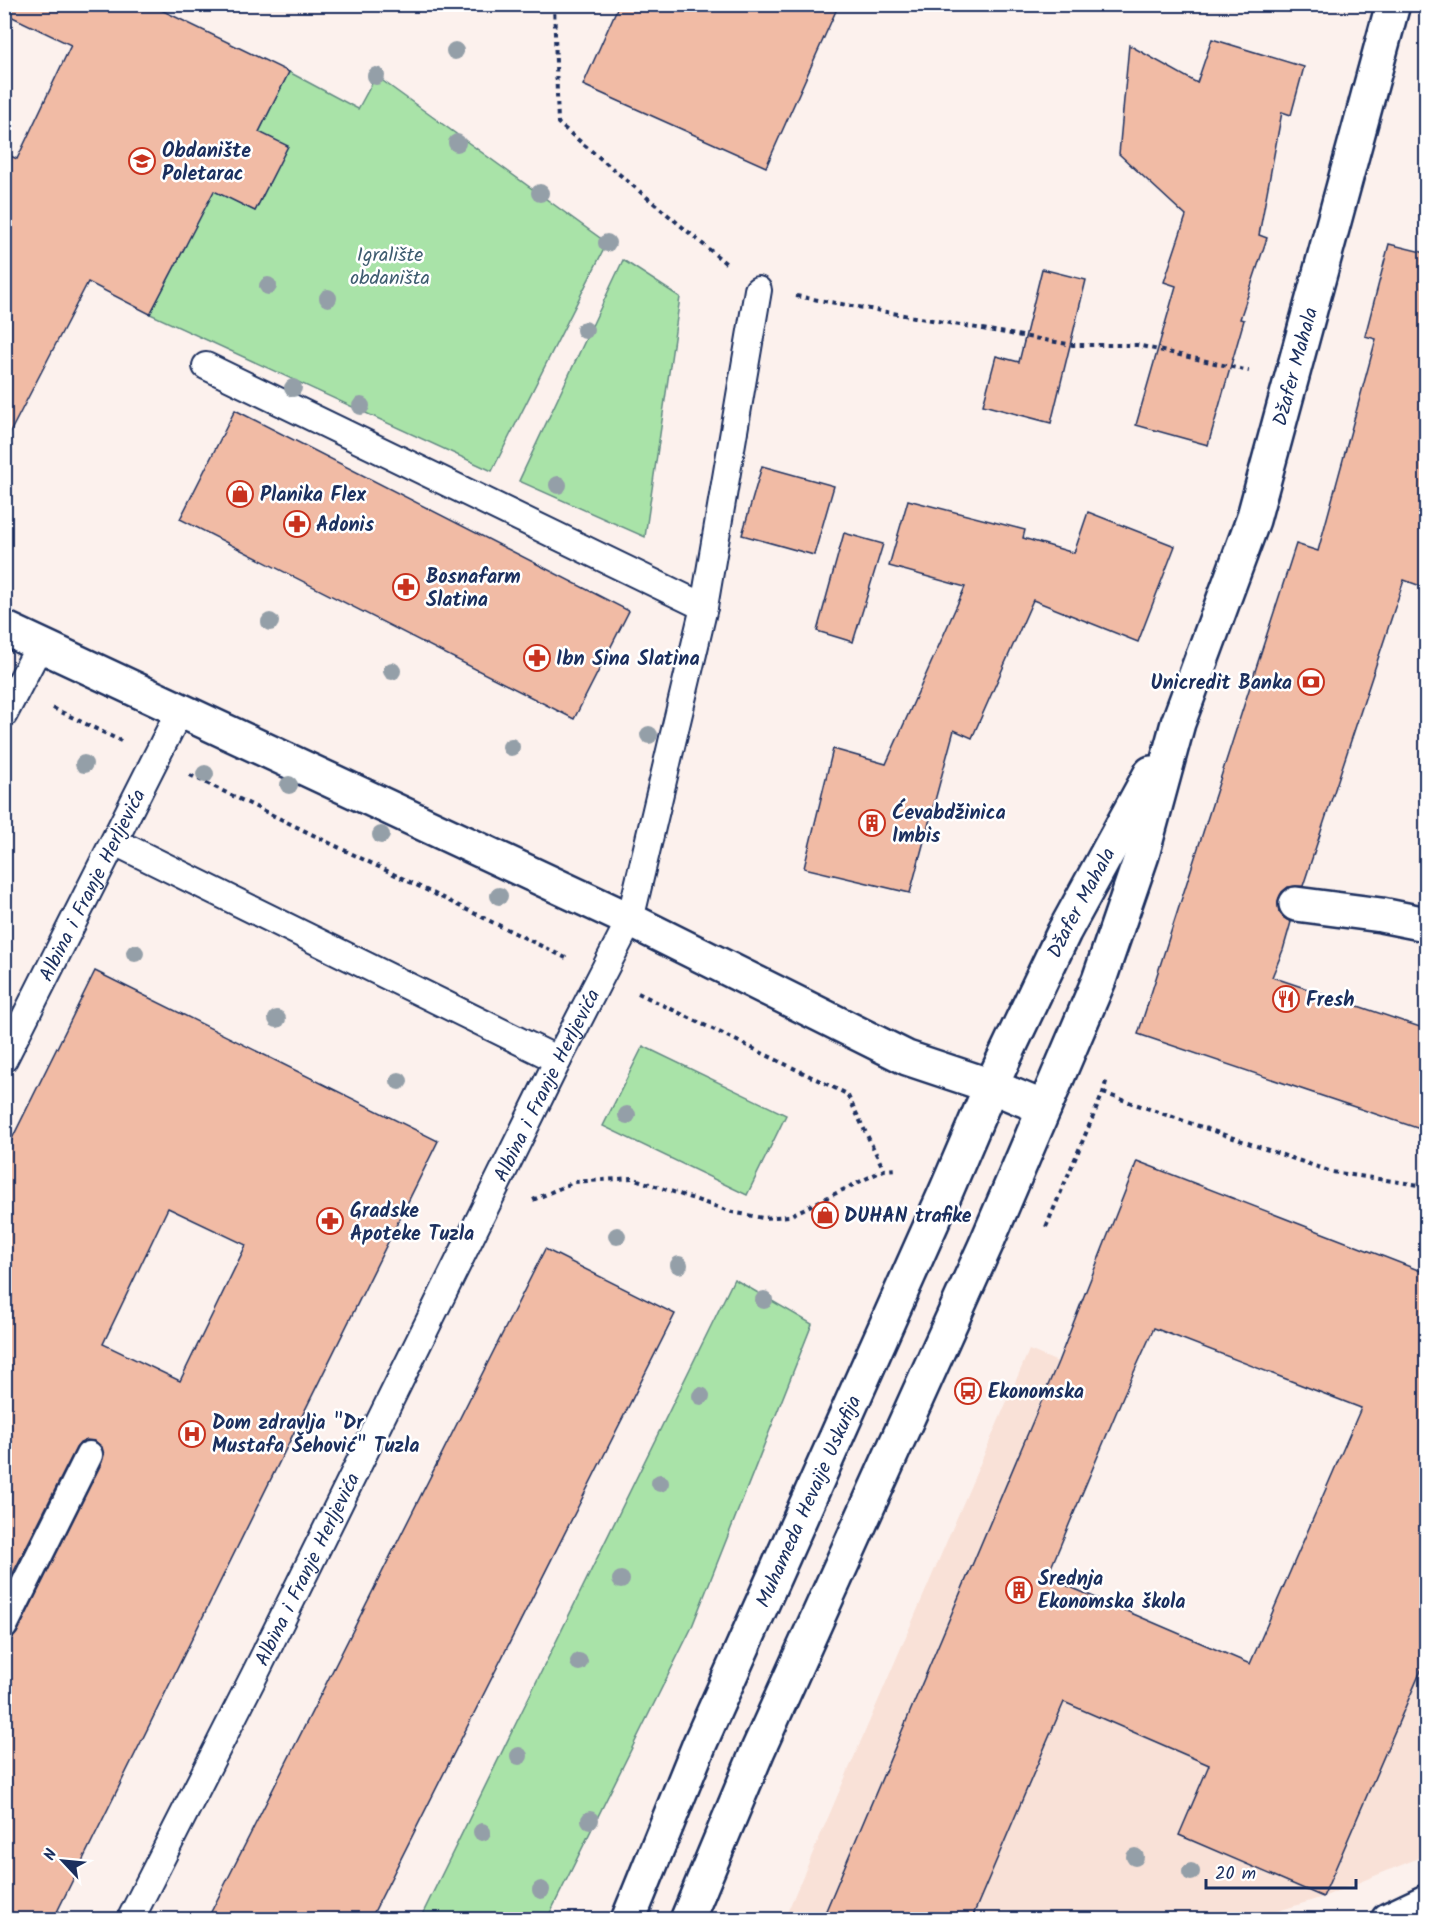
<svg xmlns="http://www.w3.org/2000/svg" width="1431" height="1924" font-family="Kalam,sans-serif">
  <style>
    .built { fill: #f9e1d7 }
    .green { fill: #a9e3a8; stroke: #628983; stroke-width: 1.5 }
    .building { fill: #f1bba5; stroke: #1b2f5e; stroke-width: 1.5; fill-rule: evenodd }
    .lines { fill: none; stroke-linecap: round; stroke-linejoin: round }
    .service-casing { stroke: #1b2f5e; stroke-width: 30 }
    .minor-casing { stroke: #1b2f5e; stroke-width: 38 }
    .secondary-casing { stroke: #1b2f5e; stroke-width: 38 }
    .path { stroke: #1b2f5e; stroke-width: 4; stroke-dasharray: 4.5 4.5; stroke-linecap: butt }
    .service { stroke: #fff; stroke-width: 26 }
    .minor { stroke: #fff; stroke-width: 33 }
    .secondary { stroke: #fff; stroke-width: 33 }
    .tree { fill: #949fa8 }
    .labels { text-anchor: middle; stroke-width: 5; stroke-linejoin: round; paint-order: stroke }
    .poi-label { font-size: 20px; font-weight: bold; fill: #1b2f5e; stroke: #fff; text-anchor: start }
    .park-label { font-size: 20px; fill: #3e5c70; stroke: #fff }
    .street-label { font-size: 20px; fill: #1b2f5e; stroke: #fff }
  </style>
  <rect width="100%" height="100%" fill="#fcf1ed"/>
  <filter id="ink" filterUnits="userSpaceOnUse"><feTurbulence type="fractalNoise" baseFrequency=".0167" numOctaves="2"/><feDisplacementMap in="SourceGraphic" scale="12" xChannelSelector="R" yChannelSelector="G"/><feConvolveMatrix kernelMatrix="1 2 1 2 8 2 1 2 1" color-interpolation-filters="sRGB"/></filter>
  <g filter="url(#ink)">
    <polygon class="built" points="1426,1256 1426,1855 1323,1897 1253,1919 784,1920 1029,1350 1058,1362 1124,1394 1047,1577 1250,1664"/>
    <g class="green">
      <polygon points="289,72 358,109 376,76 607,243 492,471 150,314 186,245 158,162 255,211 287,147 259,132"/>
      <polygon points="623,260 680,297 645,537 519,481"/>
      <polygon points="643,1046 786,1115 747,1195 603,1126"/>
      <polygon points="734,1279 812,1324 691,1629 547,1919 420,1919"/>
    </g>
    <g class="building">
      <polygon points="4,4 149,4 289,72 259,132 288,146 255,211 214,191 150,314 88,282 4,444 4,153 17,159 71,45 4,13"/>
      <polygon points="619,4 839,4 766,167 583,85"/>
      <polygon points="1212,39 1304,67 1291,115 1282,112 1259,235 1267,238 1240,319 1244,320 1208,445 1136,425 1176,286 1164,282 1186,216 1119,154 1129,45 1197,83"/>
      <polygon points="1389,244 1426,253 1426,588 1404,580 1303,886 1288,887 1282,892 1278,901 1279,912 1284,918 1291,922 1283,950 1272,977 1426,1029 1426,1131 1138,1034 1296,544 1318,551 1376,339 1365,336"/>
      <polygon points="1042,269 1086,280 1051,423 983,405 996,356 1019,362"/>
      <polygon points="235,410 629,611 574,719 180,519"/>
      <polygon points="762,466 834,486 814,555 742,535"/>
      <polygon points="908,500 1025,530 1023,538 1074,553 1088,512 1175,546 1138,642 1033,600 972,738 954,730 910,893 804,868 833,749 886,764 965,587 889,566"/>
      <polygon points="844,533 883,544 853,642 817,631"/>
      <path d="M95,971L438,1141L53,1920H4V1641L12,1639L17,1633L102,1462L104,1455L102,1447L95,1441L87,1440L80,1443L76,1448L4,1591V1155ZM168,1208L246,1245L180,1381L103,1344Z"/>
      <path d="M1137,1161L1426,1273V1659L1323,1897L1179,1835L1209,1765L1064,1702L971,1920H822L1058,1362ZM1154,1328L1361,1408L1250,1664L1047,1577L1124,1394Z"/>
      <polygon points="545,1249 675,1314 370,1920 207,1920"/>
    </g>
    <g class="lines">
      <defs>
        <g id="service">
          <polyline points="206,366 704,607"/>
          <polyline points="4,714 40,645"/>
          <polyline points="115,842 558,1060"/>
          <path id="s1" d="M4,1059L180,710"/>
          <polyline points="4,1626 89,1455"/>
          <path id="s2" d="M130,1920L255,1674L558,1060L630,920L704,607L758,290"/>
        </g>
        <g id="minor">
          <polyline points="4,628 630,920 907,1058 991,1086 1044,1108"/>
          <polyline points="1296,904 1381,915 1426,924"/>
          <polyline points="1388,1920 1426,1902"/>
        </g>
        <g id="secondary">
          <path id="s3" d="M628,1920L700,1743L947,1189L991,1086L1064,932L1151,773"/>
          <path id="s4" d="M687,1920L758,1750L987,1242L1099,980L1142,855L1178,723L1253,520L1393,4"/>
        </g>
      </defs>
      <use href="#service" class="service-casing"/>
      <use href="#minor" class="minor-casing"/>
      <use href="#secondary" class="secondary-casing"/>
      <g class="path">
        <polyline points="554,4 558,123 729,266"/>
        <polyline points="796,296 1073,345 1137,345 1249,371"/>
        <polyline points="1424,434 1426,436"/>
        <polyline points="53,708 121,741"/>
        <polyline points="190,775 566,958"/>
        <polyline points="638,993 847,1094 884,1170"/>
        <polyline points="1103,1093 1332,1172 1426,1186"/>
        <polyline points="533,1200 574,1182 632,1178 732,1212 763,1218 789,1216 884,1170 897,1169"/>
        <polyline points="1046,1227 1103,1093 1107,1078"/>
      </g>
      <use href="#service" class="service"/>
      <use href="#minor" class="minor"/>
      <use href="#secondary" class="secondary"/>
    </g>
    <g class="tree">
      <circle cx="455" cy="51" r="9"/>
      <circle cx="376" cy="76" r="9"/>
      <circle cx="457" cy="143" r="9"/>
      <circle cx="540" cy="193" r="9"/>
      <circle cx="607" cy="243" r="9"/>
      <circle cx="268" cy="286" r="9"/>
      <circle cx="328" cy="298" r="9"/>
      <circle cx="585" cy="330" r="9"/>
      <circle cx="293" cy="388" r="9"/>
      <circle cx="361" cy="406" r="9"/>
      <circle cx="558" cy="485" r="9"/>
      <circle cx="270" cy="622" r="9"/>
      <circle cx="392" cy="671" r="9"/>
      <circle cx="649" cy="735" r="9"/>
      <circle cx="511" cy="747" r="9"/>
      <circle cx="84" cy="764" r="9"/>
      <circle cx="205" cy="774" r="9"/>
      <circle cx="289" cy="785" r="9"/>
      <circle cx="381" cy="835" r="9"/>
      <circle cx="499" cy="896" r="9"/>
      <circle cx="135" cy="953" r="9"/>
      <circle cx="277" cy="1019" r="9"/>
      <circle cx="399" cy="1081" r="9"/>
      <circle cx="627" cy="1115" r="9"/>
      <circle cx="617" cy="1236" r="9"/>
      <circle cx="679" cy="1265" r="9"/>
      <circle cx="764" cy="1300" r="9"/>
      <circle cx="701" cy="1396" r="9"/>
      <circle cx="660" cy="1483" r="9"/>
      <circle cx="621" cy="1580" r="9"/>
      <circle cx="579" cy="1662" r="9"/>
      <circle cx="519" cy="1756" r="9"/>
      <circle cx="590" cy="1820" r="9"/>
      <circle cx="482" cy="1832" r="9"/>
      <circle cx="1135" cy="1857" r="9"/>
      <circle cx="1191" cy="1872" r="9"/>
      <circle cx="541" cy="1890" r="9"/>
    </g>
  </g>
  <defs>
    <symbol id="school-ring" viewBox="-11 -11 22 22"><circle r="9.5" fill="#fff" stroke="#c8321e" stroke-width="1.5"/><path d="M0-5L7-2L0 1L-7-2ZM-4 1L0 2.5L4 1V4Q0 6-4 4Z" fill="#c8321e"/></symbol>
    <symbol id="shop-ring" viewBox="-11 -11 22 22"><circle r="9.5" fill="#fff" stroke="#c8321e" stroke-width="1.5"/><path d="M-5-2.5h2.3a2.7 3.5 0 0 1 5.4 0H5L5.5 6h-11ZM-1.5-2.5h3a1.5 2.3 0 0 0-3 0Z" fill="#c8321e"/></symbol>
    <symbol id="pharmacy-ring" viewBox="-11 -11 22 22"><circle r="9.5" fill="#fff" stroke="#c8321e" stroke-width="1.5"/><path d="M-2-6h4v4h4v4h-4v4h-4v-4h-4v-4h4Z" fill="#c8321e"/></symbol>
    <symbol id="bank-ring" viewBox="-11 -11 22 22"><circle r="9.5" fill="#fff" stroke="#c8321e" stroke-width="1.5"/><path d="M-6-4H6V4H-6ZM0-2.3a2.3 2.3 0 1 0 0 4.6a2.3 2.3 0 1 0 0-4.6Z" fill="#c8321e"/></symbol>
    <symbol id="building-ring" viewBox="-11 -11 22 22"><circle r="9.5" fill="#fff" stroke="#c8321e" stroke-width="1.5"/><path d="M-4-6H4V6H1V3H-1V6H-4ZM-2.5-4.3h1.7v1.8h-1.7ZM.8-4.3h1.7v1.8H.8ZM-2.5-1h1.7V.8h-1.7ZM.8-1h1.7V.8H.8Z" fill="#c8321e"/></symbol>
    <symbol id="restaurant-ring" viewBox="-11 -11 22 22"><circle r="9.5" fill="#fff" stroke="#c8321e" stroke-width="1.5"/><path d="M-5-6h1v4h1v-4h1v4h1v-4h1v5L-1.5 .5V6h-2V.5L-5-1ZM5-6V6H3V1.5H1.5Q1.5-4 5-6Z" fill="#c8321e"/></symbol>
    <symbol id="bus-ring" viewBox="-11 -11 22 22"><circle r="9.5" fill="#fff" stroke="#c8321e" stroke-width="1.5"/><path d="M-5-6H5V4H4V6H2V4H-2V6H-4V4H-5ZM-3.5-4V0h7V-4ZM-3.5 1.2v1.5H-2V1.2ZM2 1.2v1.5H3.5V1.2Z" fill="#c8321e"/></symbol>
    <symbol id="hospital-ring" viewBox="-11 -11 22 22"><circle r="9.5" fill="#fff" stroke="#c8321e" stroke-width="1.5"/><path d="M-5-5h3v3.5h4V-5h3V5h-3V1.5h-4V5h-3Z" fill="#c8321e"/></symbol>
  </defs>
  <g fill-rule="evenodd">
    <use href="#school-ring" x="127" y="146" width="30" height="30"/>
    <use href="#shop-ring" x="225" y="479" width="30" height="30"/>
    <use href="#pharmacy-ring" x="282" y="509" width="30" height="30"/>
    <use href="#pharmacy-ring" x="391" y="572" width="30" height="30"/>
    <use href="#pharmacy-ring" x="522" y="643" width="30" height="30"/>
    <use href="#bank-ring" x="1296" y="667" width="30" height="30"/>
    <use href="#building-ring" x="857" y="808" width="30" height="30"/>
    <use href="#restaurant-ring" x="1271" y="984" width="30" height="30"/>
    <use href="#shop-ring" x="810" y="1200" width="30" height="30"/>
    <use href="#pharmacy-ring" x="315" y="1206" width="30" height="30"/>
    <use href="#bus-ring" x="953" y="1376" width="30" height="30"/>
    <use href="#hospital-ring" x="177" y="1419" width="30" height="30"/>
    <use href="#building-ring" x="1004" y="1575" width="30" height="30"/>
  </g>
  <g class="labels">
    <g class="poi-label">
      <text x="162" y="157">Obdanište<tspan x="162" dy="23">Poletarac</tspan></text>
      <text x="260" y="501">Planika Flex</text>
      <text x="316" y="531">Adonis</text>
      <text x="426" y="583">Bosnafarm<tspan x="426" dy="23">Slatina</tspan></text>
      <text x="556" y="665">Ibn Sina Slatina</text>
      <text x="1292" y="689" text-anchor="end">Unicredit Banka</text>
      <text x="892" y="819">Ćevabdžinica<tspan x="892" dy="23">Imbis</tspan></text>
      <text x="1306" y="1006">Fresh</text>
      <text x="350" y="1217">Gradske<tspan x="350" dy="23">Apoteke Tuzla</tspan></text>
      <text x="844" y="1222">DUHAN trafike</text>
      <text x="988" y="1398">Ekonomska</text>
      <text x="212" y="1429">Dom zdravlja "Dr<tspan x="212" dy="23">Mustafa Šehović" Tuzla</tspan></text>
      <text x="1038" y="1585">Srednja<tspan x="1038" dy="23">Ekonomska škola</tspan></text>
    </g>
    <g class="park-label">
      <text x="390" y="261">Igralište<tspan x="390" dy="23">obdaništa</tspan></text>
    </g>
    <g class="street-label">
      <text dy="7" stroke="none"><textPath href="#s4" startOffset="1671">Džafer Mahala</textPath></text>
      <text dy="7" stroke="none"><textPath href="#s1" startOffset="195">Albina i Franje Herljevića</textPath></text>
      <text dy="7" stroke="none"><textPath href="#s3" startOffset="1114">Džafer Mahala</textPath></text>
      <text dy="7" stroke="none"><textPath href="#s2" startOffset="933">Albina i Franje Herljevića</textPath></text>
      <text dy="7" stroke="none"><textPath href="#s3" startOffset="456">Muhameda Hevaije Uskufija</textPath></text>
      <text dy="7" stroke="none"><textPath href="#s2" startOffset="393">Albina i Franje Herljevića</textPath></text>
    </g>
  </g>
  <rect width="1431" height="1924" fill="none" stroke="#fff" stroke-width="24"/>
  <rect x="12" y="12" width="1407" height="1900" fill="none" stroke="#1b2f5e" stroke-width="2" filter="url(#ink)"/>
  <g transform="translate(63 1861) rotate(296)" stroke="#ffffff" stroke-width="4.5" paint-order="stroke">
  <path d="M0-4.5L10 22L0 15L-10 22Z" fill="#1b2f5e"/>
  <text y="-9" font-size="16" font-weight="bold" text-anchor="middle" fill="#1b2f5e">N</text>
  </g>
  <path d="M1206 1879v9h150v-9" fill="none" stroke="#1b2f5e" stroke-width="3"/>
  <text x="1215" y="1879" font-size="18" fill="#1b2f5e" stroke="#ffffff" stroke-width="4.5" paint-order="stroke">20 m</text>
</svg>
